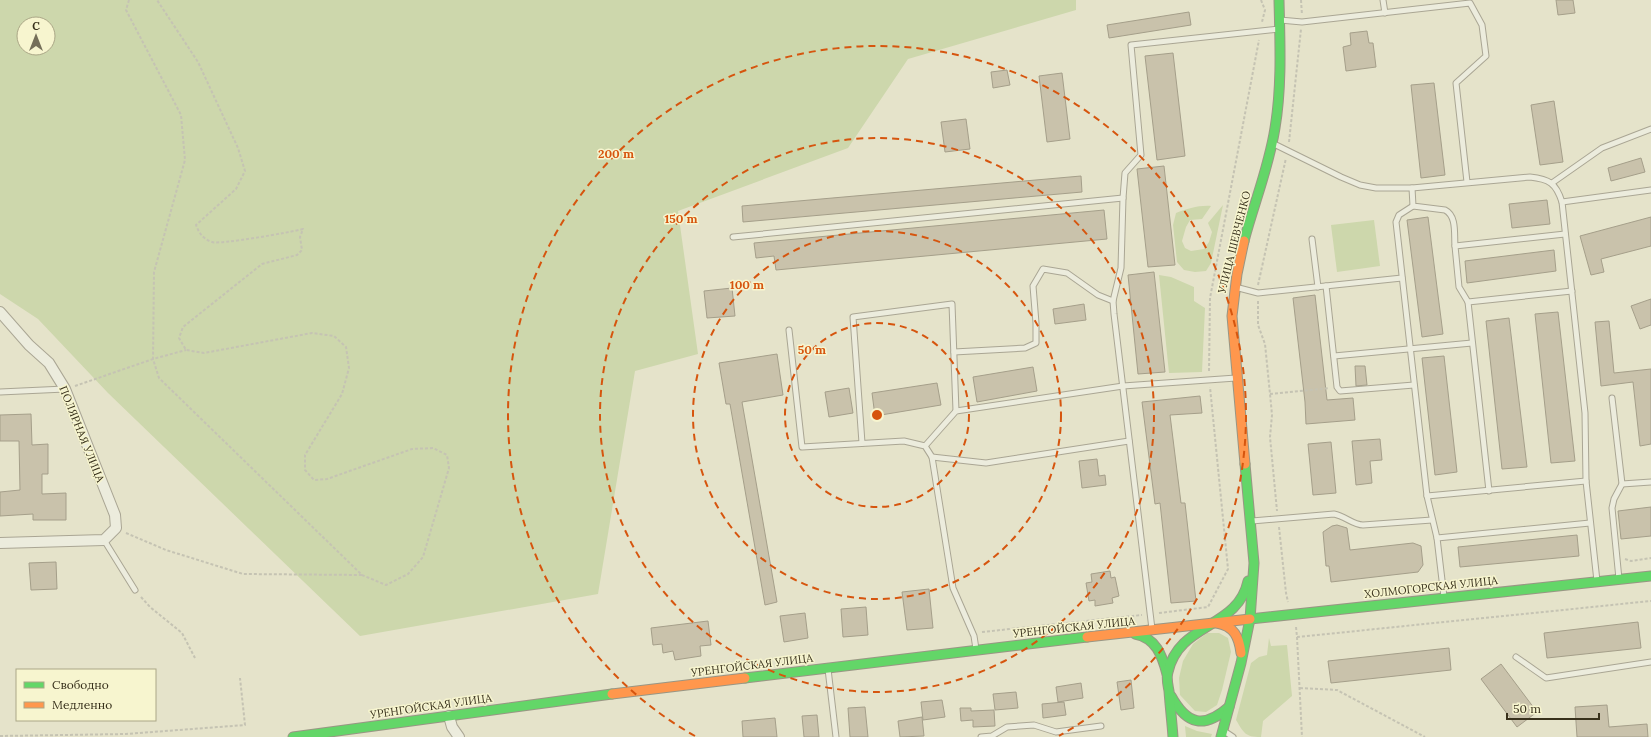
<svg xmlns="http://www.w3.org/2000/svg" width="1651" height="737" font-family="Lora,serif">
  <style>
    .green { fill: #cdd7ac; fill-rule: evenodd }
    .building { fill: #c9c2ab; stroke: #a59f8a }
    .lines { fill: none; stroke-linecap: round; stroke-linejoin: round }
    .lane-casing { stroke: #aaa694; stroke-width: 7 }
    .street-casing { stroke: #aaa694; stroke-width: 12 }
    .fast-casing { stroke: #999684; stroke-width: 11 }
    .slow-casing { stroke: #999684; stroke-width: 11 }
    .path { stroke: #c5c3b3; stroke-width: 2; stroke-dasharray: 3 2; stroke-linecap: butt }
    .lane { stroke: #ececdd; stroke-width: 5 }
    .street { stroke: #ececdd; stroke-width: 10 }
    .fast { stroke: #63d668; stroke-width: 9 }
    .slow { stroke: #ff974d; stroke-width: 9 }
    .ring { fill: none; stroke: #d6550e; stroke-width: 2; stroke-dasharray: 7 5 }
    .labels { text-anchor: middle; stroke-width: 3; stroke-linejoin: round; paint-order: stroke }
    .street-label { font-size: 11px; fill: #38311c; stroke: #f7f5cf }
    .centre { fill: #d6550e; stroke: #f7f5cf; stroke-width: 2 }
    .ring-label { font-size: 12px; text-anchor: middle; font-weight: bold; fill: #d6550e; stroke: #f7f5cf; stroke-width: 3; stroke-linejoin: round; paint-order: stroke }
  </style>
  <rect width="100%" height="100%" fill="#e5e3ca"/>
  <g class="green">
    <path d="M0,0H1076V10L908,59L848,148L678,211L698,354L635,371L598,594L360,636L108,393L38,319L0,294ZM24,24H48V48H24Z"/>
    <path d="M1223,205L1211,263L1206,271L1195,272L1184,270L1177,262L1173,225L1176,213C1187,209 1199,205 1211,206L1202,219L1190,220L1186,227L1182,241L1185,248L1191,251L1204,249L1209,242L1212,232L1208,223Z"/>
    <polygon points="1374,220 1380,266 1337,272 1331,225"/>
    <polygon points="1159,275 1171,277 1194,287 1194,301 1205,308 1202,372 1169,373"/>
    <polygon points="1207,633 1219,633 1228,638 1231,652 1222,690 1217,705 1206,712 1195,711 1180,695 1179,678 1183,661 1193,644"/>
    <path d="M1269,638L1271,646L1287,645L1292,696L1263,721L1261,737C1245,737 1244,733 1236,720L1251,663L1259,657L1267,655Z"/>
    <polygon points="1185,726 1197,731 1212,734 1211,737 1186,737"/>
  </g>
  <g class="building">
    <polygon points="1556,0 1573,0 1575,13 1558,15"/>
    <polygon points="1189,12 1191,25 1109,38 1107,25"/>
    <polygon points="1367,31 1369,43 1373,43 1376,67 1346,71 1343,47 1351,45 1350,33"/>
    <polygon points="1173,53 1185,156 1157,160 1145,56"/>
    <polygon points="1007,70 1010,85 993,88 991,72"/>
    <polygon points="1062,73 1070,139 1047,142 1039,76"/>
    <polygon points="1434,83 1445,175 1421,178 1411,85"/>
    <polygon points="1554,101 1563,162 1540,165 1531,105"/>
    <polygon points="966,119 970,149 945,152 941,122"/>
    <polygon points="1641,158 1645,172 1611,181 1608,168"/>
    <polygon points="1164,166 1175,265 1148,267 1137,169"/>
    <polygon points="1081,176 1082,192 743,222 742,206"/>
    <polygon points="1547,200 1550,224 1512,228 1509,204"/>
    <polygon points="1104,210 1107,239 776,270 774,256 756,258 754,243"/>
    <polygon points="1428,217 1443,334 1422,337 1407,220"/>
    <polygon points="1651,217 1651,246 1601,259 1604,272 1591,275 1580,236"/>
    <polygon points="1554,250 1556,271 1467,283 1465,261"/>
    <polygon points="1154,272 1165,372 1138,374 1128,275"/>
    <polygon points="732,288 735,316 707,318 704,291"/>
    <polygon points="1315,295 1327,400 1353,398 1355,420 1306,424 1305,402 1293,298"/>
    <polygon points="1651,299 1651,325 1640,329 1631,306"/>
    <polygon points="1084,304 1086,320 1055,324 1053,309"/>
    <polygon points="1558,312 1575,461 1551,463 1535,314"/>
    <polygon points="1509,318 1527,467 1502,469 1486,321"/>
    <polygon points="1609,321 1614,373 1651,369 1651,444 1640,446 1633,382 1601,386 1595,322"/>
    <polygon points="777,354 783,395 742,402 777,602 765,605 730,404 726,404 719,363"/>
    <polygon points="1444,356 1457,472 1435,475 1422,358"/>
    <polygon points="1355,366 1365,366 1367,385 1356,386"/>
    <polygon points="1033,367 1037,391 977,402 973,377"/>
    <polygon points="937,383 941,405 875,416 872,393"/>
    <polygon points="849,388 853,413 829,417 825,392"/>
    <polygon points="1200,396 1202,413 1170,415 1181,503 1185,503 1196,601 1171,603 1160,503 1155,504 1142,402"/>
    <polygon points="31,414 32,445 48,444 48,474 42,474 42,494 66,493 66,520 33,520 33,514 0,516 0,492 20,490 19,441 0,441 0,415"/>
    <polygon points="1380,439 1382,460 1370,461 1372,483 1356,485 1352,441"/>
    <polygon points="1331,442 1336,493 1313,495 1308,444"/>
    <polygon points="1097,459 1099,476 1105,475 1106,485 1082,488 1079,461"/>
    <polygon points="1651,507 1651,536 1621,539 1618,511"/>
    <polygon points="1337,525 1347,528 1350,550 1413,543 1421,546 1423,565 1418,572 1331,582 1329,566 1326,566 1323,532 1332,526"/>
    <polygon points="1577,535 1579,556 1460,567 1458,547"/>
    <polygon points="56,562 57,589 31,590 29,563"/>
    <polygon points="1110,571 1111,578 1115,577 1119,596 1112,598 1113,603 1095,606 1095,600 1089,601 1086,583 1092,582 1091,574"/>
    <polygon points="929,589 933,628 907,630 902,592"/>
    <polygon points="866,607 868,635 843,637 841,609"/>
    <polygon points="805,613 808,638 784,642 780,616"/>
    <polygon points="708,621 711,645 700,646 701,656 675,660 673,651 663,653 662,644 653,645 651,628"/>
    <polygon points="1638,622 1641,648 1547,658 1544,633"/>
    <polygon points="1449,648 1451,670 1331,683 1328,661"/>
    <polygon points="1501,664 1537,712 1517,727 1481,679"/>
    <polygon points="1131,680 1134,708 1121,710 1117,682"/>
    <polygon points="1081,683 1083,698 1058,702 1056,687"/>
    <polygon points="1016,692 1018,708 995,710 993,694"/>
    <polygon points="942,700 945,717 923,720 921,702"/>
    <polygon points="1064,702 1066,715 1043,718 1042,704"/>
    <polygon points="1607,705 1609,727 1647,724 1648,737 1577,737 1575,707"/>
    <polygon points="865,707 868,737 850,737 848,708"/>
    <polygon points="960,708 971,708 971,711 994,710 995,726 973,727 973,720 961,721"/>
    <polygon points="817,715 819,737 804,737 802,716"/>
    <polygon points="922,717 924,736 900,737 898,721"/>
    <polygon points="775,718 777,737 743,737 742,721"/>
  </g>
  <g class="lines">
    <defs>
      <g id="lane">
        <polyline points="1383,0 1385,13"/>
        <polyline points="1280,20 1302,22 1470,3 1482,25 1486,56 1456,83 1467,182"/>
        <path d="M1274,144L1341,177L1360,185L1376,188H1412L1530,177C1549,179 1556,183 1562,202L1585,413L1586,481L1597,581"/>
        <polyline points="1552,183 1602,148 1651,129"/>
        <path d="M1412,188L1413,206L1445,210C1457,216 1454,234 1455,246"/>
        <polyline points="1562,202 1651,190"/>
        <polyline points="1413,206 1399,215 1396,222 1427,496 1586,481"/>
        <polyline points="733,237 1123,198"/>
        <polyline points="1312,239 1318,287"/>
        <polyline points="1326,286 1337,387 1340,391 1414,385"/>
        <polyline points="1235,287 1258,293 1402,278"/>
        <polyline points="1468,302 1459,287 1455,246 1565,234"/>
        <polyline points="789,330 802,447 904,441 925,446 932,457 953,588 974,636 976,649"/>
        <polyline points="954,352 1025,348 1036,343 1036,323 1033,286 1043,269 1067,273 1098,295 1113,301"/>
        <polyline points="1334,356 1472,343"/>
        <polyline points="0,392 65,389"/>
        <polyline points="1612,398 1622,484 1614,499 1612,508 1619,579"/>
        <polyline points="862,443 853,317 952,304 956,411"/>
        <polyline points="925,446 956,411 1123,386 1236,378"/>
        <polyline points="932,457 986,463 1129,441"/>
        <polyline points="1622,484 1651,482"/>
        <polyline points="1489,491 1468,302 1572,291"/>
        <polyline points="1427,496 1437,538 1444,597"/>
        <path d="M1252,521L1334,514C1345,516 1353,525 1363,525L1432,520"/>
        <polyline points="1437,538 1590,523"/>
        <polyline points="104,540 135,590"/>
        <polyline points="1152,629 1114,314 1113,301 1121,268 1123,198 1125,173 1141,155 1131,45 1279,29"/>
        <polyline points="1516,657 1546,678 1651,662"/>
        <polyline points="828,669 836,737"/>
        <polyline points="1224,731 1233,737"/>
        <polyline points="981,737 992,736 1007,727 1034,725 1056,732 1101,726"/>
      </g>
      <g id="street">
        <polyline points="0,312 29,345 49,363 65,389 115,515 116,528 104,540 0,543"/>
        <polyline points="449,716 452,727 459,737"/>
      </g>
      <g id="fast">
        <path d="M1244,241C1254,203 1269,167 1275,128C1282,86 1280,43 1279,0"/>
        <polyline points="1250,619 1651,576"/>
        <path d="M1135,634C1156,638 1162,655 1167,674"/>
        <polyline points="745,678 1087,637"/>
        <path d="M1171,696C1187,725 1204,729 1229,707"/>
        <polyline points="293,737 612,694"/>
        <path d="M1173,737C1172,722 1170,706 1169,691C1168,685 1166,678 1168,672C1179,622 1238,629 1248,581"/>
        <polyline points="1221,737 1241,663 1250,619 1254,563 1245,464"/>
      </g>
      <g id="slow">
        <polyline points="1244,241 1237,274 1232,316 1245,464"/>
        <path d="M1217,623C1234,626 1239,637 1241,653"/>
        <polyline points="1087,637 1250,619"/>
        <polyline points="612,694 745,678"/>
      </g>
    </defs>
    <use href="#lane" class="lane-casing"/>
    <use href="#street" class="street-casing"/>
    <use href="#fast" class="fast-casing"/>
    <use href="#slow" class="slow-casing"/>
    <g class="path">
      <path d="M129,0L126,10L181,115L185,160L154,272L153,359L159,378L362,575L386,585L408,574L423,557L449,468L447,455L433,448L412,449L327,479L314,480L305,470V455L342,394L349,368L346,347L334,336L312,333L204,353L186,350L179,338L183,327L262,264L297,255L302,250L300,237L303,229C292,232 219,245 212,242C203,239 199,233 196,225L236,189L245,171L238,148L198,62L157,0"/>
      <polyline points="1261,0 1265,10 1262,22"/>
      <polyline points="1301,0 1302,15"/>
      <polyline points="1289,142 1301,29"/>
      <polyline points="1258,285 1286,158"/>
      <polyline points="1258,301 1258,325 1265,344 1270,394 1272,415 1270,437 1277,511"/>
      <polyline points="1209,371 1210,298 1259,40"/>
      <polyline points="75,386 153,359 186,350"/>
      <polyline points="1270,394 1329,388"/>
      <polyline points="1279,527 1286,593 1288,602"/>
      <polyline points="126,533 166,550 243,574 362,575"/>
      <polyline points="1625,559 1631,561 1651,558"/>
      <polyline points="141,597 150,607 182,633 195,658"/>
      <polyline points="1159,613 1208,607 1228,569 1210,387"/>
      <polyline points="1296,627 1297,637 1651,601"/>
      <polyline points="982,632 1142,615"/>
      <polyline points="1297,637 1302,737"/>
      <polyline points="1300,688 1337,690 1425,737"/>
      <polyline points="0,736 126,734 245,725 240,678"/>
    </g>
    <use href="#lane" class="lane"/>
    <use href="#street" class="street"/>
    <use href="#fast" class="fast"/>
    <use href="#slow" class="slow"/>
  </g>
  <g class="ring">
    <circle cx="877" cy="415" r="92"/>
    <circle cx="877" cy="415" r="184"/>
    <circle cx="877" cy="415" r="277"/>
    <path d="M695 736A369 369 0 1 1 1059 736"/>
  </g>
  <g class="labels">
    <g class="street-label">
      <text transform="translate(1234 242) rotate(-76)" y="4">УЛИЦА ШЕВЧЕНКО</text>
      <text transform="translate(82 434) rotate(68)" y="4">ПОЛЯРНАЯ УЛИЦА</text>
      <text transform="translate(1431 587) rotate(-6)" y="4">ХОЛМОГОРСКАЯ УЛИЦА</text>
      <text transform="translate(1074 627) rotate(-6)" y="4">УРЕНГОЙСКАЯ УЛИЦА</text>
      <text transform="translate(752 665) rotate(-7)" y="4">УРЕНГОЙСКАЯ УЛИЦА</text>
      <text transform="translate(431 706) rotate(-8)" y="4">УРЕНГОЙСКАЯ УЛИЦА</text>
    </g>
  </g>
  <circle cx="877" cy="415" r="6" class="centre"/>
  <g class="ring-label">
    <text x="616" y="158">200 m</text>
    <text x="681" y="223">150 m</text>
    <text x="747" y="289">100 m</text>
    <text x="812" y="354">50 m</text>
  </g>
  <rect x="16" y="669" width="140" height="52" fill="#f7f5cf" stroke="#aba787"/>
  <rect x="24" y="682" width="20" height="6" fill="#63d668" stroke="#aba787"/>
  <text x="52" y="689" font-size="12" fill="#38311c">Свободно</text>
  <rect x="24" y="702" width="20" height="6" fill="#ff974d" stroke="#aba787"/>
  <text x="52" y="709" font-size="12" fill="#38311c">Медленно</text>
  <g transform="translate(36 36)"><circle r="19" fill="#f7f5cf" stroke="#aba787"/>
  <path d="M0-3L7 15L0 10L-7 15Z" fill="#756f59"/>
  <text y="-6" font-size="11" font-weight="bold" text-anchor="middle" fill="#38311c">С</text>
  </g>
  <path d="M1507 713v6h92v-6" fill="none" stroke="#38311c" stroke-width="2"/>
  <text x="1513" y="713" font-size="12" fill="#38311c" stroke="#f7f5cf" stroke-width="3" paint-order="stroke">50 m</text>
</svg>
